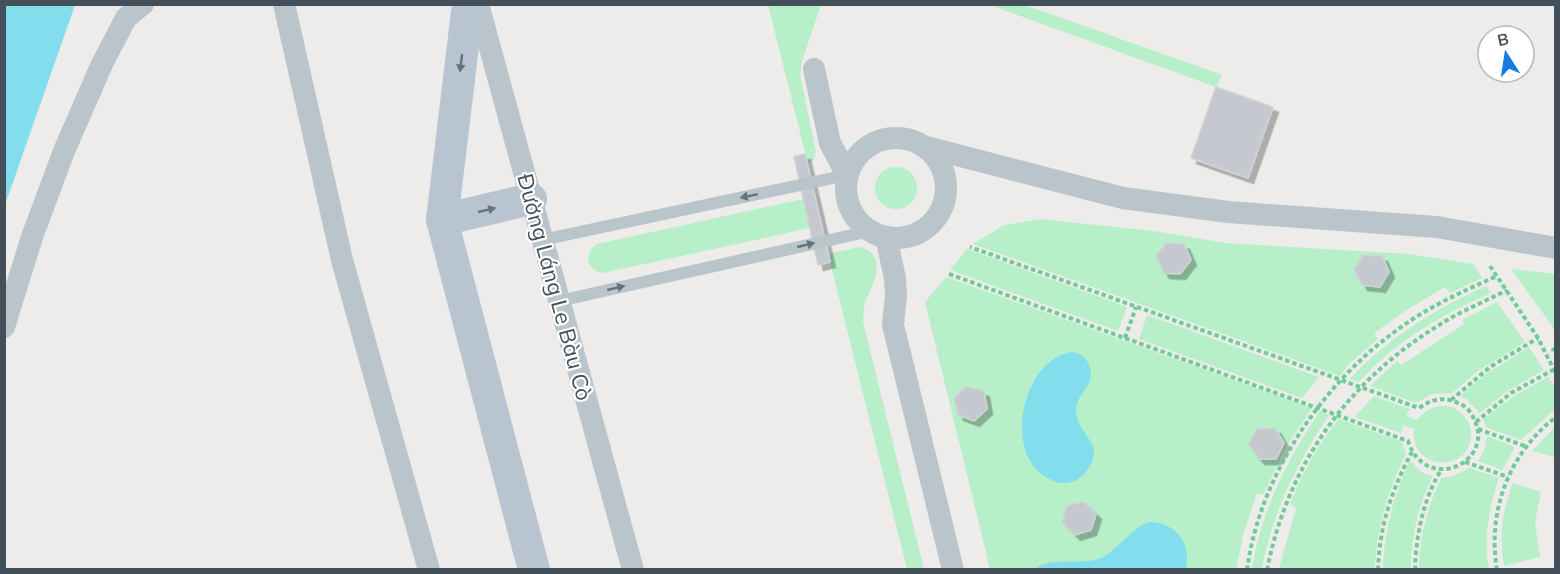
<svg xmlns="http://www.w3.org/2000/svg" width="1560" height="574" font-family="Mulish,sans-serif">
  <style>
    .green { fill: #b6efc8 }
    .water { fill: #82deed }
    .building { fill: #c5c8ce; stroke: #cfd2d7; stroke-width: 1.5; filter: url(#shadow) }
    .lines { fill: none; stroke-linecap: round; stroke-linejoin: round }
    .path { stroke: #6ecd97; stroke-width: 4; stroke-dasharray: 4.5 3; stroke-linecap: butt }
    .lane { stroke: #b9c4cb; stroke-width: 12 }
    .street { stroke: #b9c4cb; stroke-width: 22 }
    .secondary { stroke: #b8c5d0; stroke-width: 32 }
    .oneway { fill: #66737d }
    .oneway2 { fill: #66737b }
    .labels { text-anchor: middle; stroke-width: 4.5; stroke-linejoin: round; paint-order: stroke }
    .street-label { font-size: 22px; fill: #435059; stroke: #fff }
  </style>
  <defs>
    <filter id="shadow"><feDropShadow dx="5.5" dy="5.5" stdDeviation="0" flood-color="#0004"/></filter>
  </defs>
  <rect width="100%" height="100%" fill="#eeebeb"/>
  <g class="green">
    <polygon points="768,5 821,5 802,61 800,75 816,152 814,160 808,164"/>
    <polygon points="990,5 1025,5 1222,75 1216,87"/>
    <circle cx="896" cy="188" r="21"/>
    <path d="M803,199L810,228L603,273C587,270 582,254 597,244Z"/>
    <polygon points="1040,219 1153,231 1225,243 1409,254 1473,264 1482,278 1450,293 1445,287 1408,309 1374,333 1378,339 1349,364 1340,376 973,244 1004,225"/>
    <path d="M860,247C890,255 872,285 865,303C863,309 864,316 863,322L924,569H907L828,254Z"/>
    <polygon points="967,249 1127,307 1118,331 950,270"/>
    <polygon points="1511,269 1555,274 1555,330"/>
    <polygon points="946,277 1312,408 1286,447 1263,495 1257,493 1244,532 1236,569 990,569 925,302"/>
    <path d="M1486,286L1491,293C1443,314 1394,342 1359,382L1350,379C1388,337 1436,309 1486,286Z"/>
    <polygon points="1497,302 1525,342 1478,371 1452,393 1432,394 1416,403 1370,386 1397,361 1401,365 1464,324 1462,320"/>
    <polygon points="1147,315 1319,377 1302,398 1139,339"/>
    <polygon points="1529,347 1544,370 1506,392 1480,413 1466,399 1460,396 1486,374"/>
    <polygon points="1548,377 1555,387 1555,409 1521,440 1486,427 1483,419 1514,396"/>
    <path d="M1374,396L1410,409L1406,416L1417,420C1427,406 1448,400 1462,414C1468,420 1471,426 1471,435C1470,474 1409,471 1414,429L1403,425L1401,433L1355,417Z"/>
    <path d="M1320,411L1329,415C1297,463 1272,513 1262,569H1252C1261,511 1287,460 1320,411Z"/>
    <path d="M1339,419L1402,442L1406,454C1388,490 1376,529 1375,569H1279L1296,508L1290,504C1302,474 1318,444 1339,419Z"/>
    <polygon points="1555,427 1555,457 1532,451"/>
    <polygon points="1487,436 1515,447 1502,470 1478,461 1484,451"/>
    <path d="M1410,461L1423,473L1433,476C1418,505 1411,537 1411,569H1383C1384,532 1393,495 1410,461Z"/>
    <path d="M1470,468L1499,478C1489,508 1483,538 1489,569H1419C1419,538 1428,506 1441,478L1451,477Z"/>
    <path d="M1513,483L1541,492L1535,522L1540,557L1504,566C1499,537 1502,510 1513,483Z"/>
  </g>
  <g class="water">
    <polygon points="5,4 75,5 5,205 4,5"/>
    <path d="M1073,352C1081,354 1086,357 1089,365C1098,385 1075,393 1076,411C1078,438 1109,443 1085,473C1079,480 1070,484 1061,483C1057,483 1052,480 1048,478C1001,455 1023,356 1073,352Z"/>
    <path d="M1150,522C1178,524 1191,543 1186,569H1035C1050,557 1077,564 1095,560C1118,554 1128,528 1150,522Z"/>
  </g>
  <g class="building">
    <polygon points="1216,87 1273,107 1248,178 1191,158"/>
    <polygon points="805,154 830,262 818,265 794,157"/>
    <polygon points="1166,243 1184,244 1191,260 1180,274 1164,273 1156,256"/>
    <polygon points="1364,255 1382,256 1389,272 1380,287 1362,285 1354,269"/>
    <polygon points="966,387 984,391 987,409 974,421 958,415 954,398"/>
    <polygon points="1275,428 1284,443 1276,459 1259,459 1249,444 1257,429"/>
    <polygon points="1084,502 1096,514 1091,530 1075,535 1062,522 1067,506"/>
  </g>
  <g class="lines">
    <g class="path">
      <polyline points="1490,266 1538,338 1556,374"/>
      <path d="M949,274L1408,441C1426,495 1496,462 1474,419C1471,412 1466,406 1458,403C1444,396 1432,399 1419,408L970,247"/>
      <polyline points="1125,338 1136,307"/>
      <polyline points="1556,348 1553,350 1556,354"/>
      <polyline points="1451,400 1490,367 1538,338"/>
      <polyline points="1476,422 1511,393 1553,370"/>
      <polyline points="1478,429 1525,446"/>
      <polyline points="1465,462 1508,477"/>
      <path d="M1247,570C1259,478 1320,387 1393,333C1424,309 1461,292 1497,276"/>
      <path d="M1267,570C1289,459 1353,375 1449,319C1468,308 1488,300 1507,290"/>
      <path d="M1378,570C1379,528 1392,488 1412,452"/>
      <path d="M1415,570C1416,535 1423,500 1441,470"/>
      <path d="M1497,570C1487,511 1509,453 1556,417"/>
    </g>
    <g class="lane">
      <polyline points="542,240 847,175"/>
      <polyline points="559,301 870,231"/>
    </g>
    <g class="street">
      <polyline points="284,4 342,260 429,570"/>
      <polyline points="478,4 633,570"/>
      <polyline points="814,69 830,143 847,175"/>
      <circle cx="896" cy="188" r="50"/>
      <polyline points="926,147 1123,198 1228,212 1437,227 1556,248"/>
      <polyline points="886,237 895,278 896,295 893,325 953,570"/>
      <polyline points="4,327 32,237 64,151 102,64 126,18 143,4"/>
    </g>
    <g class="secondary">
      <polyline points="468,4 442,220 534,570"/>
      <polyline points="442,220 531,199"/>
    </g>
  </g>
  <defs><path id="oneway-solid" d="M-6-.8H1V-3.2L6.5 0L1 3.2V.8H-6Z" transform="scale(1.5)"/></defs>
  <g class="oneway">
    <use href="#oneway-solid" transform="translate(461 63) rotate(97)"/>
    <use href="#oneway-solid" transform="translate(487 210) rotate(-13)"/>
  </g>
  <g class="oneway2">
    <use href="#oneway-solid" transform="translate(749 196) rotate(168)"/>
    <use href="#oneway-solid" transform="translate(806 245) rotate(-13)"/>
    <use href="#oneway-solid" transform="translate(616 288) rotate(-13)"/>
  </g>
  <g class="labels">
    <g class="street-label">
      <text transform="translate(555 287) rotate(75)" y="8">Đường Láng Le Bàu Cò</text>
    </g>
  </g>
  <rect width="1560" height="574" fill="none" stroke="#435059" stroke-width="12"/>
  <g transform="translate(1506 54) rotate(348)"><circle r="28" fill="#ffffff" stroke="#b4b9bd" stroke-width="1.5"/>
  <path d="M0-4.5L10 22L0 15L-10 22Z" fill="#147bdf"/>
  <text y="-9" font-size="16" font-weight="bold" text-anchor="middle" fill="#435059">B</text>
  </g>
</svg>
